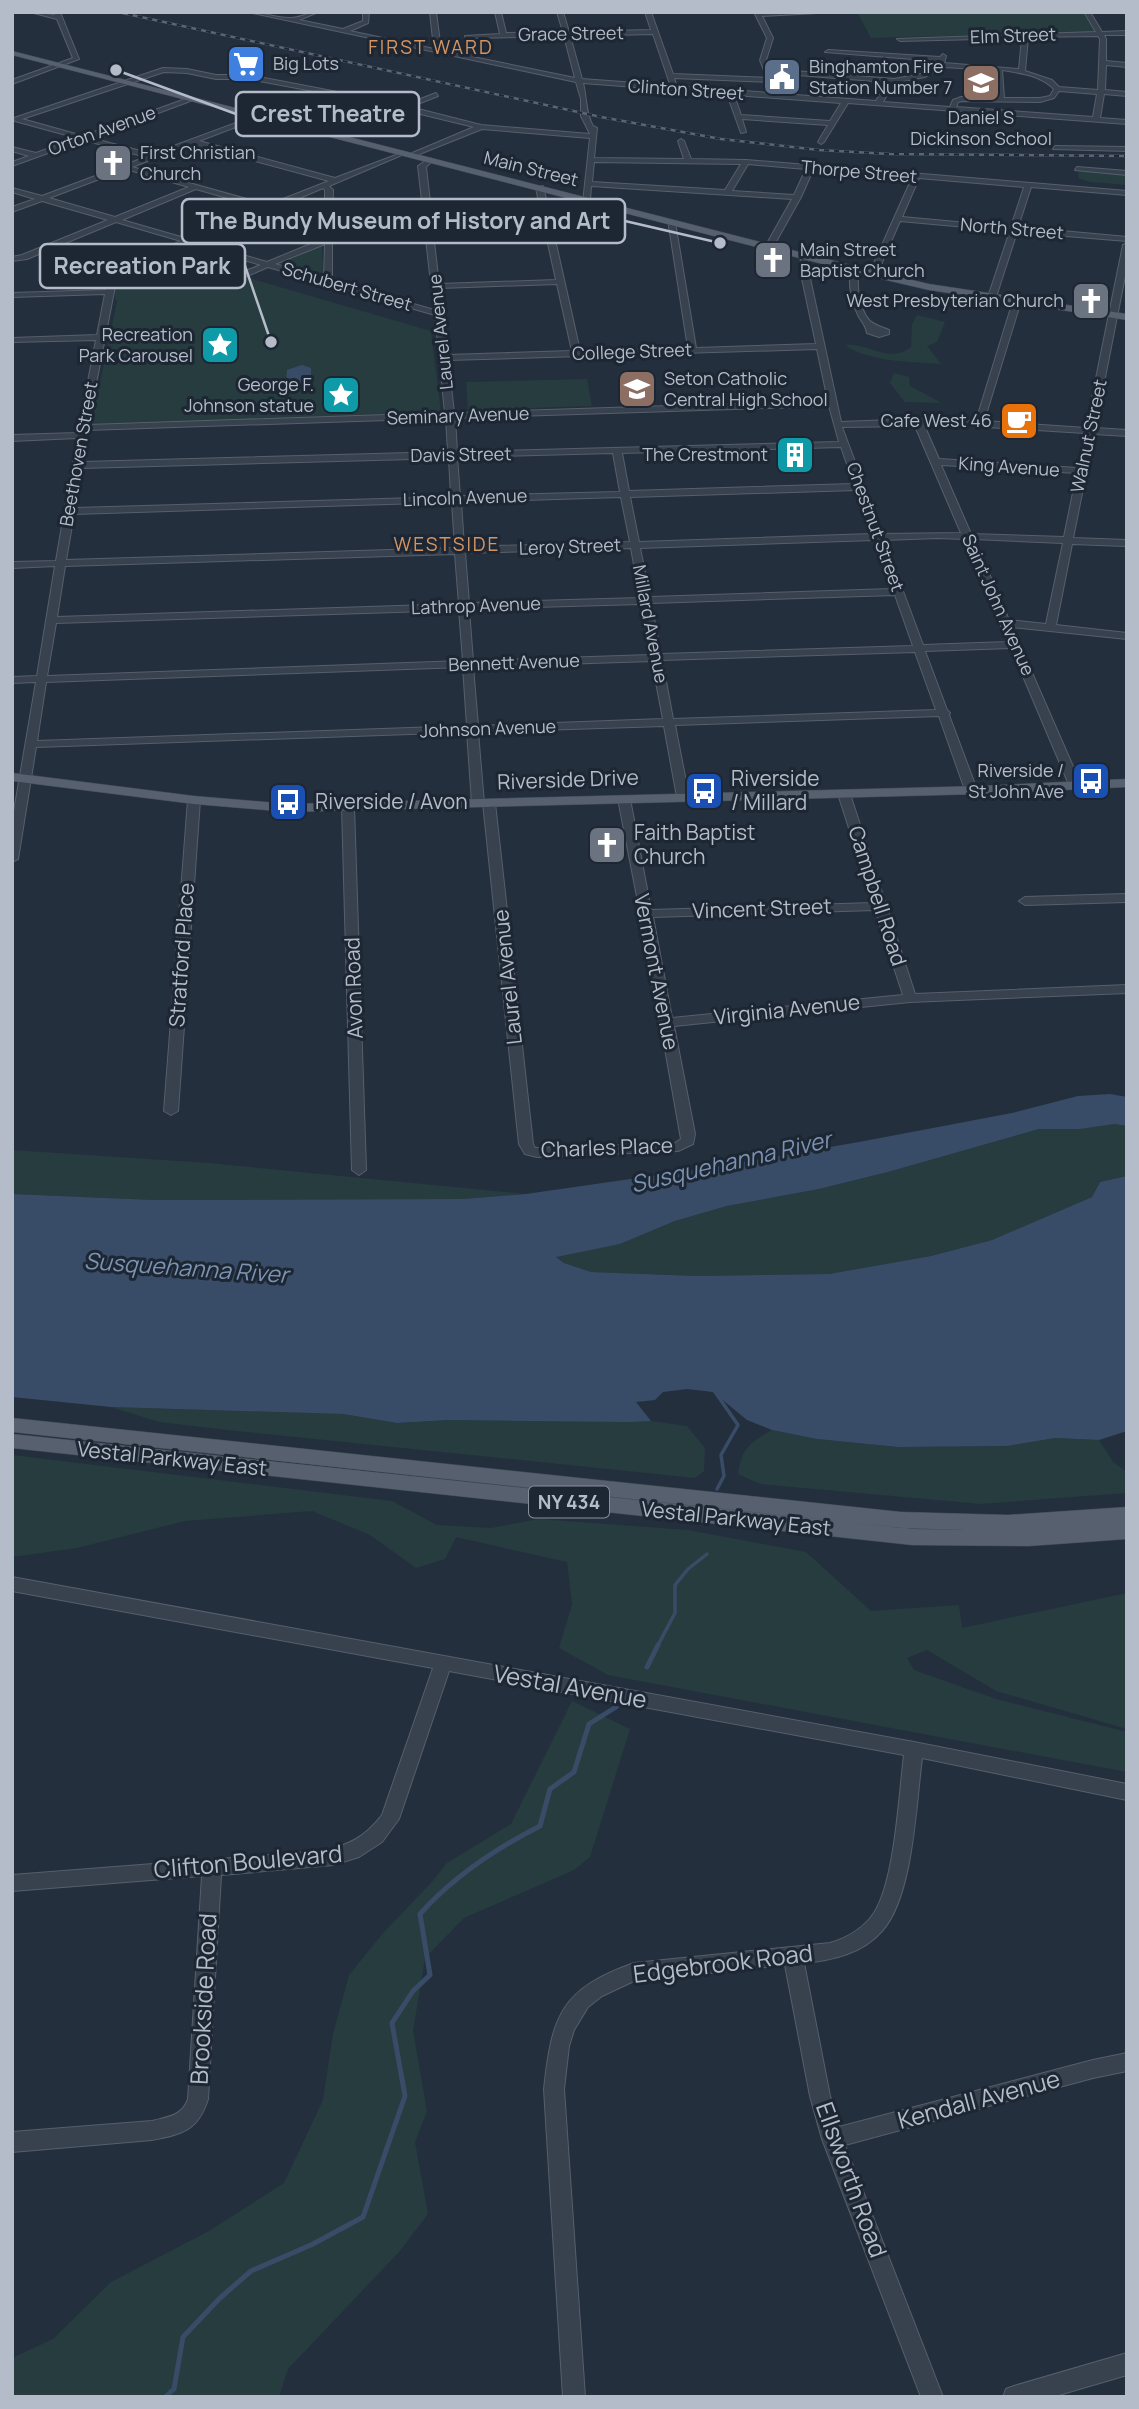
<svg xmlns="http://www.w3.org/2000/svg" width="1139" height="2409" font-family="Manrope,sans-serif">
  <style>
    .green { fill: #263c3f }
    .water { fill: #394c67 }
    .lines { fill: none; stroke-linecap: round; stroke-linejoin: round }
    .stream-far1 { stroke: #394c67; stroke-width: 3.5 }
    .stream { stroke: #394c67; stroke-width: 5 }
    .minor-casing { stroke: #565f6c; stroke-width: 2 }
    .major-casing { stroke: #414a57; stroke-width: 1 }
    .minor { fill: #38414e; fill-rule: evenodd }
    .major { fill: #56606e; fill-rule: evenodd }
    .rail-casing { stroke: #5a6575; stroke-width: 2.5 }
    .rail { stroke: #1d2633; stroke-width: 2; stroke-dasharray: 5; stroke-linecap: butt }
    .labels { text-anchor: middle; stroke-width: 6; stroke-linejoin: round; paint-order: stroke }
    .far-street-label { font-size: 18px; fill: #b4bcc9; stroke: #1d2633 }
    .far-poi-label { font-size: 18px; fill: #b4bcc9; stroke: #1d2633; text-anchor: end }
    .far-neighbourhood-label { font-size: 19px; letter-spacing: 2px; fill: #d59563; stroke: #1d2633 }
    .shield { fill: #1d2633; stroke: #878f9c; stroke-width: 2 }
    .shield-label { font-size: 19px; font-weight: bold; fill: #b4bcc9 }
    .poi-label { font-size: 21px; fill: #b4bcc9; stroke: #1d2633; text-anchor: start }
    .street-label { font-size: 21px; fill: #b4bcc9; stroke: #1d2633 }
    .water-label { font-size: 23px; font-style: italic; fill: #7c92b1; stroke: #1d2633 }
    .near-street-label { font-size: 24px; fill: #b4bcc9; stroke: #1d2633 }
    .leader { fill: none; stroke: #b4bcc9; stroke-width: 2.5 }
    .callout-dot { fill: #b4bcc9; stroke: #1d2633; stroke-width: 2.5 }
    .callout { fill: #1d2633; stroke: #b4bcc9; stroke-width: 2.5 }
    .callout-label { font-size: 23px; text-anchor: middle; font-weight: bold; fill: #b4bcc9 }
  </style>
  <rect width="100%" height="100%" fill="#242f3e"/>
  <g class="green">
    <polygon points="857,12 1082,12 1095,32 871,38"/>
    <polygon points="1079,170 1127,174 1127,185 1090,182 1078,178"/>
    <polygon points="322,242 323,278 275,263"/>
    <path d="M167,254L431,331L441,412L91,425L117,302C104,274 148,263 167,254Z"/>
    <path d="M917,315L945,322L937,342L927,346L941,364C914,362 867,362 845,345C870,342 887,365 911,347L912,325Z"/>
    <polygon points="894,373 909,377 910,386 942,403 905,402 890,383"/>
    <polygon points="587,379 592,406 468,410 466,382"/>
    <polygon points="1115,1124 1127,1126 1127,1176 1100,1182 1092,1197 992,1240 931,1256 829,1274 696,1276 591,1272 564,1263 555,1256 620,1244 675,1221 727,1206 819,1189 888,1172 1039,1129 1080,1129"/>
    <polygon points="12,1150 209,1163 526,1194 463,1199 153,1200 12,1194"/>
    <polygon points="111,1407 343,1414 397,1423 449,1420 651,1421 687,1426 705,1448 704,1471 695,1478 227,1430 159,1422"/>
    <path d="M772,1430L817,1439L898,1447L1007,1446L1055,1438L1099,1440L1113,1462L1127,1472V1493L981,1504L760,1484L738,1474C742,1447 750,1443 772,1430Z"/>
    <polygon points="12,1455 392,1501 437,1525 491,1528 539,1519 688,1530 806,1552 871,1611 959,1605 962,1628 1127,1593 1127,1729 996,1691 927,1650 907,1658 914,1670 996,1699 1127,1732 1127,1772 608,1675 559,1648 572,1604 567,1562 456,1537 445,1559 416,1568 370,1535 312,1511 185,1521 77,1548 12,1557"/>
    <polygon points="572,1701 630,1729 590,1857 574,1870 464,1918 425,1958 413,2031 427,2111 415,2142 428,2214 399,2252 288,2369 279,2397 12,2397 12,2358 53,2339 111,2282 209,2231 284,2183 323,2100 333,2034 349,1975 384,1932 431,1883 447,1863 511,1824"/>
  </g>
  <g class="water">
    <polygon points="302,365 311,368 311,385 286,386 287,370"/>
    <polygon points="1110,1094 1127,1097 1127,1126 1115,1124 1080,1129 1039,1129 888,1172 819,1189 727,1206 675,1221 620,1244 556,1257 564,1263 591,1272 696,1276 829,1274 931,1256 992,1240 1092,1197 1100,1182 1127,1176 1127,1431 1099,1440 1055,1438 1007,1446 898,1447 817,1439 772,1430 747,1420 713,1392 687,1389 663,1392 655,1400 636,1402 651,1421 629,1422 449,1420 397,1423 343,1414 111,1407 12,1397 12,1194 153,1200 463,1199 526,1194 714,1167 859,1142 1012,1113 1078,1096"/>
  </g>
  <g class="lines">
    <g class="stream-far1">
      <polyline points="713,1389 738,1425 721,1455 724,1476 717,1489"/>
      <polyline points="657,1647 675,1613 675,1585 688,1569 707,1554"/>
    </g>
    <g class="stream">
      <polyline points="647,1667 658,1645"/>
      <path d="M165,2397L174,2389L183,2337L220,2298L251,2271L313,2244L363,2217L405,2096L392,2023L413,1991L430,1975L420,1914C454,1876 495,1849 540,1826L550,1789L574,1772L589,1724L616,1707"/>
    </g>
    <defs>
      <g id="minor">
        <polygon points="30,12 55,15 54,12 60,12 79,59 12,84 12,80 73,58 57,19"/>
        <path d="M248,12C262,12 275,18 289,18C299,19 308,12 318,12L299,20L343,29L363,21V12H369L368,23L350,31L434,49L430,12H436L441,50L466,55L465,36L500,34L495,12H501L506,33L563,32L557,12H563L569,32L651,30L645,12H651L673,74L767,78L760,60L767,38L754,12H836L762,16L773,38L766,60L770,69L894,79L921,74L936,67L938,61L825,52L828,50L940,57L943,54L946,56L944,63L1019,69L1022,38L900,41L897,39L1096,32L1084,12H1090L1102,32L1127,31V35H1104L1106,39V61L1127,63V67L1106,65L1105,90L1127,92V96L1104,94L1100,118L1127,120V124L848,103L824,142L821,144L818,142L828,125L742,119L746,132L741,133L727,94L583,83C587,98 585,112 593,126L597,128L594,158L684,159L678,141L681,139L684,141L691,159L746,160L808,165L813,159L816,161L815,165L1127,191V195L1031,187L1018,227L1127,237V241L1017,232L996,297L992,299L988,297L1010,231L900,221L877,274L873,276L869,274L912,178L813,170L801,197L773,247L769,249L765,247L792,199L591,186L590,200L583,202L590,138L482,129L412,157L410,154L474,127L404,110L334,137L332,134L398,107L249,79H216L187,73L164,72L22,119L83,136L191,97L193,100L91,138L152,154L260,114L262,117L199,141L335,178L404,152V154L329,186L333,190L332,228L425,226L418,166L430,158L433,160L426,167L434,238L546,235L536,188L543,186L580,351L688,348L668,220L675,222L696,348L816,344L800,269L801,257L808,255V269L841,422L918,419L976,421L1013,301L1017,299L1021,301L984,421L1086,428L1123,245L1127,243V266L1095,428L1127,430V436L1094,434L1073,538L1127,540V546L1072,544L1056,625L1127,633V639L1012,627L1082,787L1080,789L1076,790L1070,787L1011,648L925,651L947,710L950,713L949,715L977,790L971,793L965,790L939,716L675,725L689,797L683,800L677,797L664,726L478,732L484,803L489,800L495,803L533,1144L535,1148L675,1143L681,1139L661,1026L658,1023L660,1020L640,917L638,914L640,912L618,799L620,797L624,796L630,799L651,910L873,903L838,794L844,791L850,794L915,994L1127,985V993L910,1002L674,1026L695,1134L693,1144L678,1151L537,1157L525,1154L519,1144L483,803L478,806L472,803L467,732L36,747L18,859L12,862V823L36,682L12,683V677L37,676L55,566L12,568V562L56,561L77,438L12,441V435L78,433L96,340L12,342V338L97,335L105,294L12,297V293L106,290L110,273L181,241L116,222L27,259L12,261V257L22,255L108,220L42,201L12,212V207L35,199L12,192V188L42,196L146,157L84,140L12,166V162L29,156L12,151V147L36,153L77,138L15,121L14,118L163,68L187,69L216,75H249L405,105L436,93L438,96L410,107L481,125L590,134L581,116V99L576,82ZM653,34L670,84L673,86L676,84L674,78L772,82L775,80L772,73L887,82L876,101L582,79L570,36ZM564,36L575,78L473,57L470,38ZM1098,36L1100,39L1098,90L1059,87L1052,80L1025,71L1028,37ZM943,67L996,70L997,97H961L953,100L950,107L883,102L893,83L925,77ZM1002,70C1020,73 1040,75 1054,89L1050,96L1040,98H1004ZM1059,91L1097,94L1093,117L956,107L958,102L962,101L1040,102L1054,98ZM734,95L841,103L830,121L741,115ZM192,144L329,181L268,205L132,167ZM594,162L741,164L725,190L592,182ZM748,164L806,169L794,195L732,191ZM126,169L189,187L115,217L49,198ZM919,178L1024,187L1011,227L902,217ZM323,188L325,190V222L276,208ZM196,189L262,208L188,239L122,220ZM269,210L325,226V238L267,262L195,241ZM425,230L434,310L332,280V232ZM547,239L556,280L439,284L434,242ZM189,244L261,265L232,276V280H238L268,267L435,315L445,413L88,425L117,276ZM325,244L324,278L275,264ZM557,284L572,351L447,355L440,288ZM817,349L828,401L454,413L448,360ZM829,406L839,442L457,452L455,418ZM446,418L448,452L82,462L87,430ZM924,425H955L1085,433L1078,468L939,459ZM915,426L961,533L882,534L842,427ZM841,447L854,484L629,491L622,453ZM613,453L620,492L460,496L457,457ZM449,458L451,497L75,508L81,468ZM941,465L1077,473L1064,537L971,534ZM856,490L872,534L639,542L630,497ZM621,497L630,542L464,547L461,502ZM452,502L455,548L66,560L74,514ZM938,538L964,539L1008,642L923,645L884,540ZM974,539L1063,543L1046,624L1009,620ZM874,540L892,589L650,597L640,548ZM631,548L640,598L469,603L465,553ZM455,554L459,604L57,617L65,566ZM895,595L913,646L661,654L651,603ZM641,604L651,655L473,661L469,609ZM459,610L463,661L47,676L56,623ZM915,652L936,710L673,719L662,660ZM652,661L663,719L478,726L473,667ZM463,667L467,726L37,741L46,682ZM875,910L903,995L672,1018L653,917Z"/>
        <polygon points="1055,146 1127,147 1127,151 1053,149"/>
        <polygon points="1077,167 1127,171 1127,175 1075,170"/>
        <path d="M855,268L859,270C856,285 859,308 869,320C873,325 882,327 889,330V334L879,337L867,333C866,326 863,323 859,317C852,303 848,286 851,270Z"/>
        <polygon points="194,797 200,800 178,1111 171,1115 164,1111 188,800"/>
        <polygon points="348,804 354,807 366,1170 359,1175 352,1170 342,807"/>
        <polygon points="1127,894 1127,902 1025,905 1019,901 1025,897"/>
        <path d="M12,1577L914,1742L1127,1784V1800L922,1758C916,1804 913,1897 882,1931C862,1954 832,1960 804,1963L830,2096L839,2127L1093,2060L1127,2053V2071L1093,2078L845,2145L943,2397H921L822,2139L810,2096L785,1965L634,1981L602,1996L588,2007L574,2030L569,2046L564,2089L585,2397H563L544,2089C552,2015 561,1989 634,1963L830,1943C847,1938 864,1928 874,1913C895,1880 899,1795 904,1755L449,1671L399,1819L382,1842L359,1857L333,1865L221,1875L208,2099C198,2131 182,2134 152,2140L12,2152V2132L152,2121C168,2117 182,2116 188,2099L202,1876L12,1891V1875L321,1851C348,1846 365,1837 382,1815L433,1668L12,1591Z"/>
        <polygon points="1127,2353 1127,2375 1052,2397 1003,2397 1006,2389 1014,2386"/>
      </g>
      <g id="major">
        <polygon points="12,51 874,271 929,284 1127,314 1127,320 929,290 873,277 12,55"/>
        <polygon points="12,773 194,796 289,804 981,786 1127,779 1127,787 981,794 289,812 194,804 12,781"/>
        <polygon points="12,1418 901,1512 1008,1515 1127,1507 1127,1523 1019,1530 1127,1523 1127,1539 1029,1546 912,1545 12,1448 12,1434 912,1529 965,1530 901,1528 12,1432"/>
      </g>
    </defs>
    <use href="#minor" class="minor-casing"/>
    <use href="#major" class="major-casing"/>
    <use href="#minor" class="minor"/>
    <use href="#major" class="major"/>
    <defs>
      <polyline id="rail" points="118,12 601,117 721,139 819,150 890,154 1127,156"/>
    </defs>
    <use href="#rail" class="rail-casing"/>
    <use href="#rail" class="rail"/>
  </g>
  <defs>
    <symbol id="supermarket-square" viewBox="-11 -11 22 22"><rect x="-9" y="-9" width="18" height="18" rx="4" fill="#3f7fe0" stroke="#1d2633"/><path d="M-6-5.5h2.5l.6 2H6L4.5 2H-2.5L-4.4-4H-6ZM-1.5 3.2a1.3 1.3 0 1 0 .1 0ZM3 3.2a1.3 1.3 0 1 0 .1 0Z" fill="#fff"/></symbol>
    <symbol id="civic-square" viewBox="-11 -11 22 22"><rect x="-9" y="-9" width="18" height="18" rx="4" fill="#5c6f8a" stroke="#1d2633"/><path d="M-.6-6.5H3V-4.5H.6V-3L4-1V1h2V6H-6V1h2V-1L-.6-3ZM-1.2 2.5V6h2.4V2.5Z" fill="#fff"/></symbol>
    <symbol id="school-square" viewBox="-11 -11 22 22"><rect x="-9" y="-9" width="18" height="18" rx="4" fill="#8d6e63" stroke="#1d2633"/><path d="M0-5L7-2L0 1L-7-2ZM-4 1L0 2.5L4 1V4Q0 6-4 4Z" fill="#fff"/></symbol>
    <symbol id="church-square" viewBox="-11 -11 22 22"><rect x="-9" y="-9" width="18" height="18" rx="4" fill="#6b7280" stroke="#1d2633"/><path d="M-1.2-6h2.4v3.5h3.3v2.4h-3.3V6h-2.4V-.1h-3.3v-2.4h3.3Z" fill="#fff"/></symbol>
    <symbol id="sight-square" viewBox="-11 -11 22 22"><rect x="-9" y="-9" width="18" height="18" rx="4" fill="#0f9aa8" stroke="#1d2633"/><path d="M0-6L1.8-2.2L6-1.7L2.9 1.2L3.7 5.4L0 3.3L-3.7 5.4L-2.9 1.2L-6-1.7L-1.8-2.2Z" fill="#fff"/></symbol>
    <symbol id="cafe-square" viewBox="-11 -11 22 22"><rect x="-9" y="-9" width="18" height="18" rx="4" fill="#e8710a" stroke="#1d2633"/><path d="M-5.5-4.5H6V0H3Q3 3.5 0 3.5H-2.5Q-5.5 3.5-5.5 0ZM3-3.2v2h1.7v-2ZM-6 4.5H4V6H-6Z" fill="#fff"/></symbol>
    <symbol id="building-square" viewBox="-11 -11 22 22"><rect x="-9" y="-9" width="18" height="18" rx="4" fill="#0f9aa8" stroke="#1d2633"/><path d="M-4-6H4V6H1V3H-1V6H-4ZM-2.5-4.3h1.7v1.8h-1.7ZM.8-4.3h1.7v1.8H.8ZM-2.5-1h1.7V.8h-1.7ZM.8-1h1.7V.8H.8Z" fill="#fff"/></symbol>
    <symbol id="bus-square" viewBox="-11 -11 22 22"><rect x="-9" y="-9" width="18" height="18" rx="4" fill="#1a4fb4" stroke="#1d2633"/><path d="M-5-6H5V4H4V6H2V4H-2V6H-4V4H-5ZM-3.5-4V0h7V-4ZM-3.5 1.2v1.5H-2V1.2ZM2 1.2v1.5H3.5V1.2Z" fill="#fff"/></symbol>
  </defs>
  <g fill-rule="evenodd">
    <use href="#supermarket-square" x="224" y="42" width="44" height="44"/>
    <use href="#civic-square" x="760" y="55" width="44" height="44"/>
    <use href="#school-square" x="959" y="61" width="44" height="44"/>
    <use href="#church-square" x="91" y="141" width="44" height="44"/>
    <use href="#church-square" x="751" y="238" width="44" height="44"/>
    <use href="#church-square" x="1069" y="279" width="44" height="44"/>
    <use href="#sight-square" x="198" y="323" width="44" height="44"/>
    <use href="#school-square" x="615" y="367" width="44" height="44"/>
    <use href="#sight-square" x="319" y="373" width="44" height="44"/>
    <use href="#cafe-square" x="997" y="399" width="44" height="44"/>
    <use href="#building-square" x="773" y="433" width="44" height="44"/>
    <use href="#bus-square" x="1069" y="759" width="44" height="44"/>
    <use href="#bus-square" x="682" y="769" width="44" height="44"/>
    <use href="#bus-square" x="266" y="780" width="44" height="44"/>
    <use href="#church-square" x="585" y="823" width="44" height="44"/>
  </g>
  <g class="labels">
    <g class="far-street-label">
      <text transform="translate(571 34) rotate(-1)" y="6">Grace Street</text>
      <text transform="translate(1013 36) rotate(-2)" y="6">Elm Street</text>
      <text transform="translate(686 90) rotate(4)" y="6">Clinton Street</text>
      <text transform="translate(102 131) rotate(-20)" y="6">Orton Avenue</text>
      <text transform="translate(531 169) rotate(14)" y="6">Main Street</text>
      <text transform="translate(859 172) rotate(5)" y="6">Thorpe Street</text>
      <text transform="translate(1012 229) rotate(5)" y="6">North Street</text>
      <text transform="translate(347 287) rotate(16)" y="6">Schubert Street</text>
      <text transform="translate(441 332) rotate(-96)" y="6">Laurel Avenue</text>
      <text transform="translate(632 352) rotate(-2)" y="6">College Street</text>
      <text transform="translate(458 416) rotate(-2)" y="6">Seminary Avenue</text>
      <text transform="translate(1089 436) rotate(-78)" y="6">Walnut Street</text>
      <text transform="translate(79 454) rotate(-80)" y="6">Beethoven Street</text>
      <text transform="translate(461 455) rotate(-1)" y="6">Davis Street</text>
      <text transform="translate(1009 467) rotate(4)" y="6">King Avenue</text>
      <text transform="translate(465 498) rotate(-2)" y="6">Lincoln Avenue</text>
      <text transform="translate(875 527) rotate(70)" y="6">Chestnut Street</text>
      <text transform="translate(570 547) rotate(-2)" y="6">Leroy Street</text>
      <text transform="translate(998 605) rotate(66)" y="6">Saint John Avenue</text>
      <text transform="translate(476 606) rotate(-2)" y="6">Lathrop Avenue</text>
      <text transform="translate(650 624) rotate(79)" y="6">Millard Avenue</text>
      <text transform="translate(514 663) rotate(-2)" y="6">Bennett Avenue</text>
      <text transform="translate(488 729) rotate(-2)" y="6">Johnson Avenue</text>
    </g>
    <g class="far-poi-label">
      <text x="273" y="70" text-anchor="start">Big Lots</text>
      <text x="809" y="73" text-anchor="start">Binghamton Fire<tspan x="809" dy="21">Station Number 7</tspan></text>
      <text x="981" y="124" text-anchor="middle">Daniel S<tspan x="981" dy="21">Dickinson School</tspan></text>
      <text x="140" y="159" text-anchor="start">First Christian<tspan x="140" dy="21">Church</tspan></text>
      <text x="800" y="256" text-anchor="start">Main Street<tspan x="800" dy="21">Baptist Church</tspan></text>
      <text x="1064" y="307">West Presbyterian Church</text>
      <text x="193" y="341">Recreation<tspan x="193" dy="21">Park Carousel</tspan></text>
      <text x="664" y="385" text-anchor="start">Seton Catholic<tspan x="664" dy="21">Central High School</tspan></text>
      <text x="314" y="391">George F.<tspan x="314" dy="21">Johnson statue</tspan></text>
      <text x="992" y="427">Cafe West 46</text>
      <text x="768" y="461">The Crestmont</text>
      <text x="1064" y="777">Riverside /<tspan x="1064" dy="21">St John Ave</tspan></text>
    </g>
    <g class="far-neighbourhood-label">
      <text x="431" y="54">FIRST WARD</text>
      <text x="447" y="551">WESTSIDE</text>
    </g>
    <rect class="shield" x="529" y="1486.5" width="80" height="31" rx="5"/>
    <g class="shield-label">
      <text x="569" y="1509">NY 434</text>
    </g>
    <g class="poi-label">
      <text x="731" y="786">Riverside<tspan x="731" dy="24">/ Millard</tspan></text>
      <text x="315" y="809">Riverside / Avon</text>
      <text x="634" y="840">Faith Baptist<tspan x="634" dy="24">Church</tspan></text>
    </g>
    <g class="street-label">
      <text transform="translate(568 780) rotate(-2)" y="7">Riverside Drive</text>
      <text transform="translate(877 896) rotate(72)" y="7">Campbell Road</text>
      <text transform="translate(762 909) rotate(-2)" y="7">Vincent Street</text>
      <text transform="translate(182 955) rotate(-86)" y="7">Stratford Place</text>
      <text transform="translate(656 972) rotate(79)" y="7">Vermont Avenue</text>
      <text transform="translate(508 977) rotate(-96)" y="7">Laurel Avenue</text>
      <text transform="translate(354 988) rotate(-92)" y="7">Avon Road</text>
      <text transform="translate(787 1010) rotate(-6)" y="7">Virginia Avenue</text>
      <text transform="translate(607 1148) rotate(-2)" y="7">Charles Place</text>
      <text transform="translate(172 1459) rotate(6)" y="7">Vestal Parkway East</text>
      <text transform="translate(736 1519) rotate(6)" y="7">Vestal Parkway East</text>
    </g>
    <g class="water-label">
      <text transform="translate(731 1162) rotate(-13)" y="8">Susquehanna River</text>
      <text transform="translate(186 1268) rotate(4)" y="8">Susquehanna River</text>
    </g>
    <g class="near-street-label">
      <text transform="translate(570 1687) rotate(10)" y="8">Vestal Avenue</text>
      <text transform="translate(248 1862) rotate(-5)" y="8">Clifton Boulevard</text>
      <text transform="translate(723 1964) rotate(-7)" y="8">Edgebrook Road</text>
      <text transform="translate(204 1999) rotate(-87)" y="8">Brookside Road</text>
      <text transform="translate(979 2100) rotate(-15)" y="8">Kendall Avenue</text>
      <text transform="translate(851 2180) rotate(70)" y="8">Ellsworth Road</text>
    </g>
  </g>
  <path class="leader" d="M116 70L236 114M720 243L625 221M271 342L245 266"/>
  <g class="callout-dot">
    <circle cx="116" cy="70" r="7"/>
    <circle cx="720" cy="243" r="7"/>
    <circle cx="271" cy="342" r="7"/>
  </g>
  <g class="callout">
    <rect x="236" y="92" width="183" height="44" rx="7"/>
    <rect x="182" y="199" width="443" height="44" rx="7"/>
    <rect x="40" y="244" width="205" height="44" rx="7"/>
  </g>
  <g class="callout-label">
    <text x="328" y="122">Crest Theatre</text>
    <text x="403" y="229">The Bundy Museum of History and Art</text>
    <text x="142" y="274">Recreation Park</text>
  </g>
  <rect width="1139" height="2409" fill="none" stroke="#b4bcc9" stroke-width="28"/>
</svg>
